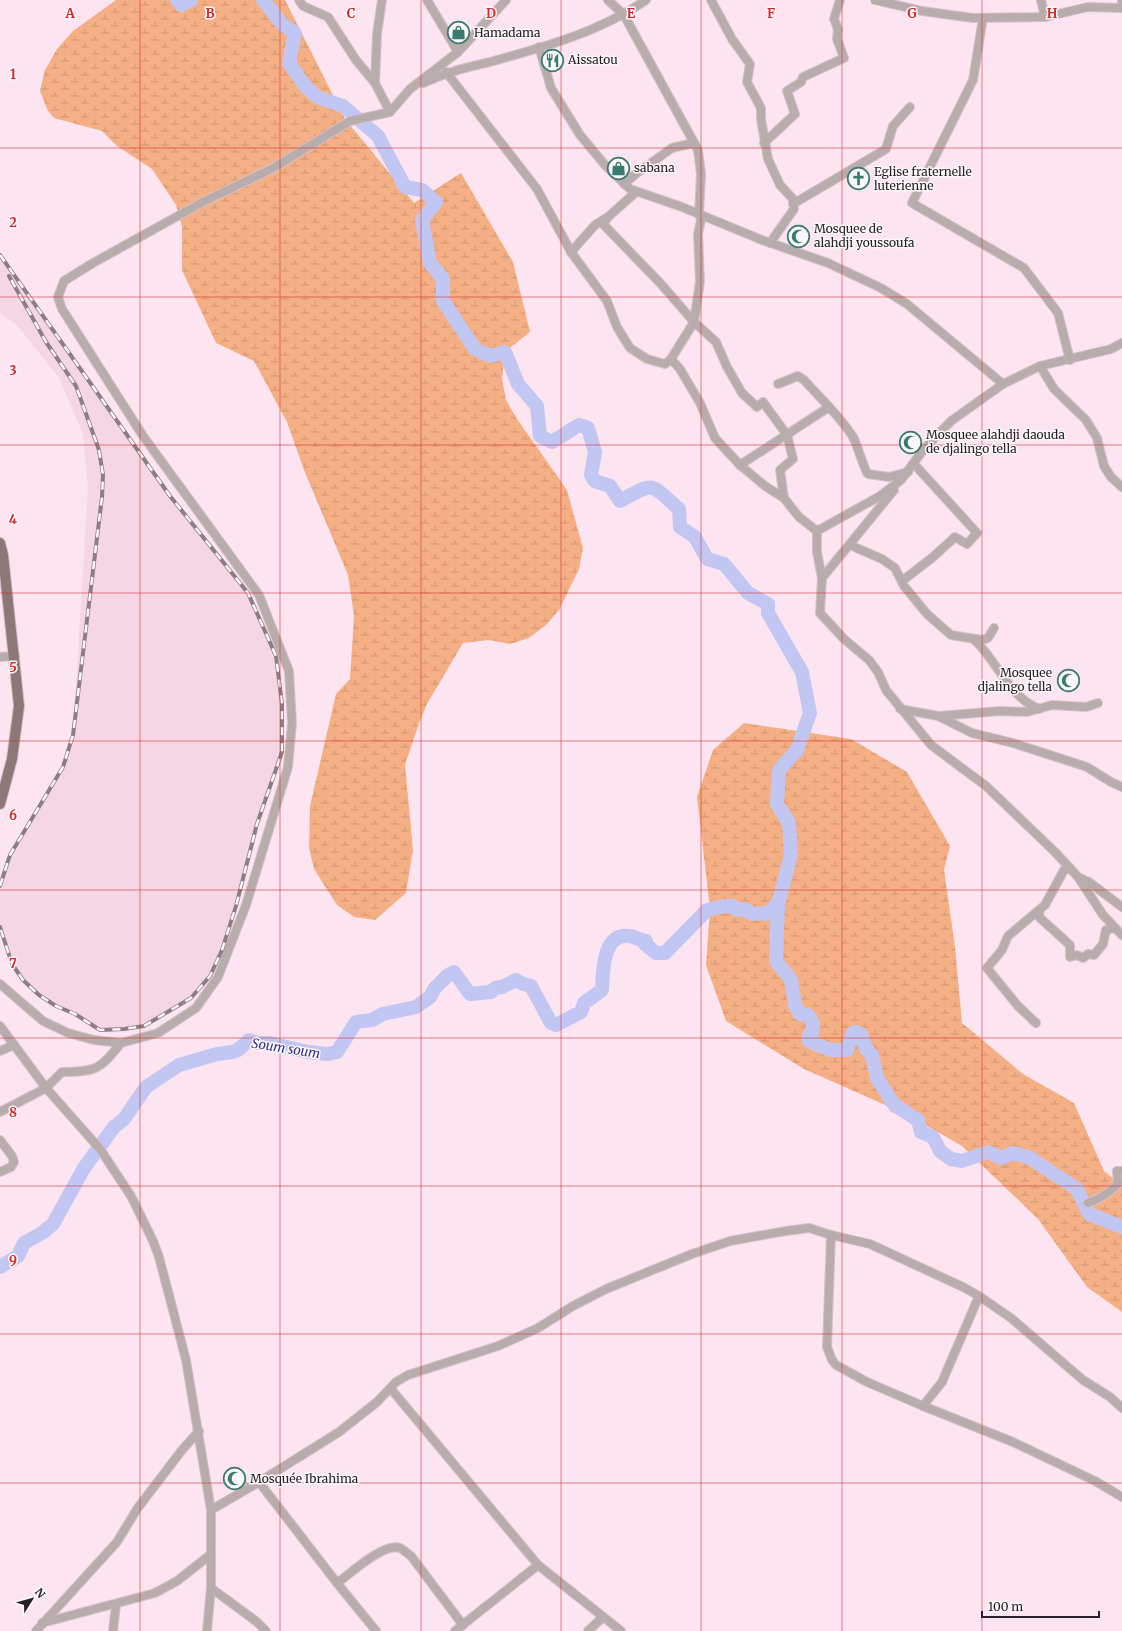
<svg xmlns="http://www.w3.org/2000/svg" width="1122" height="1631" font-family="Merriweather,serif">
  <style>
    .built { fill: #f5d6e5 }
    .wetland { fill: url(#wetland-marsh) }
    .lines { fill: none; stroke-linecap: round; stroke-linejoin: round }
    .river { stroke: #c1c6f3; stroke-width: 14 }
    .minor-casing { stroke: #d6c1cb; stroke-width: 10 }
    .major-casing { stroke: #d6c1cb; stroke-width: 12 }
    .minor { stroke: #b8adac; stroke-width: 8 }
    .major { stroke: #8c7877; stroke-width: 10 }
    .rail-casing { stroke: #8d7e85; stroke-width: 4 }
    .rail { stroke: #fcf7fa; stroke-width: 2.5; stroke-dasharray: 8; stroke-linecap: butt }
    .grid { fill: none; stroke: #d62828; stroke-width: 1; stroke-opacity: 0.55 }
    .labels { text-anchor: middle; stroke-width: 3; stroke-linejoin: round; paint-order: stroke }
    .poi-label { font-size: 12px; fill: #282024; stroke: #fcf7fa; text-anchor: start }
    .water-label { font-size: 13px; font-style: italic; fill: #333082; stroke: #fcf7fa }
    .grid-label { font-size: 13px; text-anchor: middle; font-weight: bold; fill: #d62828; stroke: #fcf7fa; stroke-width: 3; stroke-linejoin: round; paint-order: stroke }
  </style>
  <defs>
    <pattern id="wetland-marsh" width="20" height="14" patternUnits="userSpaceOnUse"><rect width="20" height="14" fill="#f4b084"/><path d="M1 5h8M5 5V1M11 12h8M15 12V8" fill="none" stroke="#d19772"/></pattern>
  </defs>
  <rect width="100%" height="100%" fill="#fce4f0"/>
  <polygon class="built" points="0,255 170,496 248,593 276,656 282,704 282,752 257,824 236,906 222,950 210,976 191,998 144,1026 124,1029 100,1030 75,1014 56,1006 39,995 23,980 12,964 0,927 0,886 10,855 63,767 73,735 88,487 83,434 59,378 17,325 0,313"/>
  <g class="wetland">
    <polygon points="116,0 285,0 345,119 414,203 461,173 513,262 530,332 505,352 502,379 506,400 517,419 567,490 583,548 579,569 559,610 546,625 529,638 510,644 489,640 463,643 427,704 419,723 405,765 413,850 406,893 375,920 354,917 337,905 314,869 309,848 310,806 336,694 350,679 354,616 348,575 304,470 287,422 254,361 216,343 182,270 182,227 176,205 152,169 117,146 102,131 54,118 48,111 40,91 45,70 57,49 73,31"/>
    <polygon points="744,723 851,739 907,772 950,846 944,870 955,947 962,1023 1023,1074 1074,1103 1104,1171 1122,1185 1122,1312 1087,1287 1038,1219 962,1146 908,1115 804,1069 726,1021 706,965 710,909 697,797 713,750"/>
  </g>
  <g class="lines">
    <g class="river">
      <polyline points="177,0 181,5 191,0"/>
      <path d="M263,0L282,24L295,33L289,63L305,86L317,97L343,106L378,136L405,187L422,190L436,202L422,220L430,263L443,279V301L475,349L490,356L505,352L518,384L537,406L540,436L552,442L579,425L588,428L595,452L591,475L595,481L610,486L620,501C656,481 649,483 679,509L680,527L695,537L707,559L724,564L748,593L768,604V613L802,672L810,713L797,750L779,770L777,804L789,823L791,855L778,904L776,961L791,980L795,1005L800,1014L808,1015L813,1023L812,1033L808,1037L809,1041L830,1050H847L853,1033L856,1032L861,1034L866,1049L872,1055L877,1078L895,1106C904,1109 909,1116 918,1120L921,1132L933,1137L940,1151L951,1159L962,1161L988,1152L1001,1158L1013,1153L1030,1158L1077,1189L1089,1214L1122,1227"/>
      <path d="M0,1267L18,1256L24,1243L42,1233L53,1224L84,1168L114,1127L124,1119L146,1087L179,1065L217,1054L232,1052L238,1050L249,1040L257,1043H270L308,1052L328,1054L337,1052L356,1022L372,1020L383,1014L416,1007L430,997L435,988L448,975L454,972L470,994L491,992L495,988L502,987L516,980L523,984L531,986L551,1023L556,1025L581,1012L584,1003L602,990C603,973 602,933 629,936C636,937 640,940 646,941L645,944L656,953H665L707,910C716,908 726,905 733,906L737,910L744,909L752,914L764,913L766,914L778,904"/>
    </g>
    <defs>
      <g id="minor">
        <polyline points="299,0 303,6 328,17 356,60 375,83"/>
        <polyline points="382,0 377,34 375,83 390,112"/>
        <polyline points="427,0 458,52"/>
        <polyline points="608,0 624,15 630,26 698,150 701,174 699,214 701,220 698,234 700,281 694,322 716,342 727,367 742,393 757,407 763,402 787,435 793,459 780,470 784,498"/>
        <polyline points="711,0 732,39 750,64 747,82 761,108 761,119 768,159 780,185 793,199 794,209 770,243"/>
        <polyline points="875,0 922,11 973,18 1045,17 1088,7 1122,8"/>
        <polyline points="1041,0 1045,17"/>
        <polyline points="1122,0 1122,1"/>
        <polyline points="983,18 973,80 912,203 1024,268 1058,313 1070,360"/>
        <polyline points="539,47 551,88 580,135 605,165 630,189 682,207 762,240 828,263 881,288 907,304 1003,384"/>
        <polyline points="446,72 537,189 571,252 607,301 617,327 630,348 647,359 665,364 671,359 680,369 700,403 715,438 740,465 765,486 784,498 799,517 817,531 880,496 901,480 924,449 951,421 1003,384 1040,366 1111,349 1122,343"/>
        <path d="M423,83C447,72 465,68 490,62C544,47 600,32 646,0"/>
        <polyline points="764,143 795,114 787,91 801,82 803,77 844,58 837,39 838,29 834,19 840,0"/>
        <polyline points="624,184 637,173 672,148 694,143"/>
        <polyline points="793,204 886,149 893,126 910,107"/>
        <polyline points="608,217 603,224 661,284 694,322 671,359"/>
        <polyline points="571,252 595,225 608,217 636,192"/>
        <polyline points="1040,366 1054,389 1086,420 1097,438 1104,466 1111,477 1122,487"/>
        <path d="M778,384L798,376L804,380C820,398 840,416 853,437C858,446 864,470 868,474L889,477L908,472"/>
        <polyline points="740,465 829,407"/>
        <polyline points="817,531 817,552 822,578 820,613 844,639 869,660 878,672 886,690 931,745 986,786 1055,852 1078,877 1103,915 1122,935"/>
        <polyline points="850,545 882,559 895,568 904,586 927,614 951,635 982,640 988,638 994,628"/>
        <polyline points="822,578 894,490"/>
        <polyline points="902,581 933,557 955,537 967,544 977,533 914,464"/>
        <path d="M973,639C979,643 981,647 986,653C1002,673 1014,699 1039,709"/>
        <polyline points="0,657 15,656"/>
        <polyline points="900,709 938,716 972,733 1013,743 1087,767 1111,782 1122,787"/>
        <polyline points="939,716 1000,711 1027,712 1052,705 1086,707 1098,703"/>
        <polyline points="1080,878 1089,882 1122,907"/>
        <polyline points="1039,912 1040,918 1070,945 1070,957 1077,955 1083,958 1088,954 1094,955 1103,944 1106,930 1114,928"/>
        <polyline points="0,984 43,1021 68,1033 94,1040 121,1043 158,1033 196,1008 218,977 246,905 288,767 292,723 289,671 259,595 143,436 62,309 58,297 64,281 93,263 203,202 275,167 350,121 390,112 410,89 458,52 506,0"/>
        <polyline points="1036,1023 1018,1006 987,968 1002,950 1008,936 1045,905 1064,870 1070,868"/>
        <polyline points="0,1026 46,1088 100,1149 131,1196 153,1241 159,1257 186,1360 211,1510 211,1588 207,1631"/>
        <polyline points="0,1051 14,1045"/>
        <path d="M0,1112L46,1088L62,1072C97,1072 100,1069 121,1043"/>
        <polyline points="0,1140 12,1156 14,1162 11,1167 0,1172"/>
        <path d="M1088,1203C1100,1199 1109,1193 1118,1184L1117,1171H1122"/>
        <polyline points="831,1235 870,1244 963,1287 979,1296 1011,1318 1083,1380 1110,1397 1122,1408"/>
        <polyline points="391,1389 538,1565 621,1631"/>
        <polyline points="923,1406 942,1382 979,1296"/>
        <polyline points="259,1482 337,1583 376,1631"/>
        <polyline points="211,1510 259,1482 339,1432 377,1402 396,1382 408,1375 498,1346 538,1328 573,1306 606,1289 692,1254 730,1241 786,1231 809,1228 831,1235 827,1347 832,1360 836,1365 867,1382 923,1406 1013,1442 1095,1481 1122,1497"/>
        <path d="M337,1583C350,1574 384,1542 400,1548C404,1550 408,1554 411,1556L463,1625"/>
        <polyline points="211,1588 257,1622 266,1631"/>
        <polyline points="42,1623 155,1593 177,1581 210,1555"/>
        <polyline points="36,1631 117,1542 137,1509 182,1450 199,1431"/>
        <polyline points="113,1631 116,1605"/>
        <polyline points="455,1631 538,1565"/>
        <polyline points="588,1631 603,1617"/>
      </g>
      <polyline id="major" points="0,543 3,555 19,706 12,759 0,804"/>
    </defs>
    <use href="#minor" class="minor-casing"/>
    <use href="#major" class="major-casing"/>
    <use href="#minor" class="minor"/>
    <use href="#major" class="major"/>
    <defs>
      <g id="rail">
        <polyline points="0,255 170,496 248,593 276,656 282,704 282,752 257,824 236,906 222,950 210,976 191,998 144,1026 124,1029 100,1030 75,1014 56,1006 39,995 23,980 12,964 0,927"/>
        <polyline points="0,886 10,855 63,767 73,735 102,497 103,475 99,450 76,386 46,342 9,276"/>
      </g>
    </defs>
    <use href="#rail" class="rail-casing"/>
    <use href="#rail" class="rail"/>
  </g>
  <path class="grid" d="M140,0V1631M280,0V1631M421,0V1631M561,0V1631M701,0V1631M842,0V1631M982,0V1631M0,148H1122M0,297H1122M0,445H1122M0,593H1122M0,741H1122M0,890H1122M0,1038H1122M0,1186H1122M0,1334H1122M0,1483H1122"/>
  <defs>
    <symbol id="shop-ring" viewBox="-11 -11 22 22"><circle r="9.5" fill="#fcf7fa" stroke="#397c6e" stroke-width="1.5"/><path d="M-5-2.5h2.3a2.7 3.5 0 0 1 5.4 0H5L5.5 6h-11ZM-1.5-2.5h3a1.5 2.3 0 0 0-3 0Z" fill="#397c6e"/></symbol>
    <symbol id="restaurant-ring" viewBox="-11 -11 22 22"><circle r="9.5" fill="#fcf7fa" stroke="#397c6e" stroke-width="1.5"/><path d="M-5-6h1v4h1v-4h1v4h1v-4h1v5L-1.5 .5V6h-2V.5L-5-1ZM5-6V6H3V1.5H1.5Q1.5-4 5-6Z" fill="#397c6e"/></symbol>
    <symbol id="church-ring" viewBox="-11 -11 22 22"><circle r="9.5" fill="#fcf7fa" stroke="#397c6e" stroke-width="1.5"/><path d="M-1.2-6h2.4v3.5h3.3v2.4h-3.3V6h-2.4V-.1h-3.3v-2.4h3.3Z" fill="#397c6e"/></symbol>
    <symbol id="mosque-ring" viewBox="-11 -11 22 22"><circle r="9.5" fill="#fcf7fa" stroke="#397c6e" stroke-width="1.5"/><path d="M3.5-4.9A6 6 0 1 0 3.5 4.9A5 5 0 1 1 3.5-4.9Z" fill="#397c6e"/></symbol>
  </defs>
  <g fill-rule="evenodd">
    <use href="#shop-ring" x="446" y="20" width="25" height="25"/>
    <use href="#restaurant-ring" x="540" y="48" width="25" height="25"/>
    <use href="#shop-ring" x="606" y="156" width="25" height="25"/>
    <use href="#church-ring" x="846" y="166" width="25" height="25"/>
    <use href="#mosque-ring" x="786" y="224" width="25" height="25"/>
    <use href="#mosque-ring" x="898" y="430" width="25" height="25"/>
    <use href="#mosque-ring" x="1056" y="668" width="25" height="25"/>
    <use href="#mosque-ring" x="222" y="1466" width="25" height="25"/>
  </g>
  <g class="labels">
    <g class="poi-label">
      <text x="474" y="37">Hamadama</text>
      <text x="568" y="64">Aissatou</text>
      <text x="634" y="172">sabana</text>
      <text x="874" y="176">Eglise fraternelle<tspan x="874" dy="14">luterienne</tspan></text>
      <text x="814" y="233">Mosquee de<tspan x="814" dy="14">alahdji youssoufa</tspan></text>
      <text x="926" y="439">Mosquee alahdji daouda<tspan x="926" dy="14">de djalingo tella</tspan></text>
      <text x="1052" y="677" text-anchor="end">Mosquee<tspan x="1052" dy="14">djalingo tella</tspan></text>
      <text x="250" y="1483">Mosquée Ibrahima</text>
    </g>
    <g class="water-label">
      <text transform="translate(286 1048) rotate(9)" y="5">Soum soum</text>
    </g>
  </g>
  <g class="grid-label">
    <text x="70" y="18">A</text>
    <text x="210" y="18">B</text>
    <text x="351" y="18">C</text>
    <text x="491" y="18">D</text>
    <text x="631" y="18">E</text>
    <text x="771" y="18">F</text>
    <text x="912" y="18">G</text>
    <text x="1052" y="18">H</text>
    <text x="13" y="79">1</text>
    <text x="13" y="227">2</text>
    <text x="13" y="375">3</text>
    <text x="13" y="524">4</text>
    <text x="13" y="672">5</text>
    <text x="13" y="820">6</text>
    <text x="13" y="968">7</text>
    <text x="13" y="1117">8</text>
    <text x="13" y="1265">9</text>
  </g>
  <g transform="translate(32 1599) rotate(53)" stroke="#fcf7fa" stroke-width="3" paint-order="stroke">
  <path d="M0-3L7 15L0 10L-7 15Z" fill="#282024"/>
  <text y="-6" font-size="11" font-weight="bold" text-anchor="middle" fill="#282024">N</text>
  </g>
  <path d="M982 1611v6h117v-6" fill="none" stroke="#282024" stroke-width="2"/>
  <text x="988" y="1611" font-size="12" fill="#282024" stroke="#fcf7fa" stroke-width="3" paint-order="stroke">100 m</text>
</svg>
